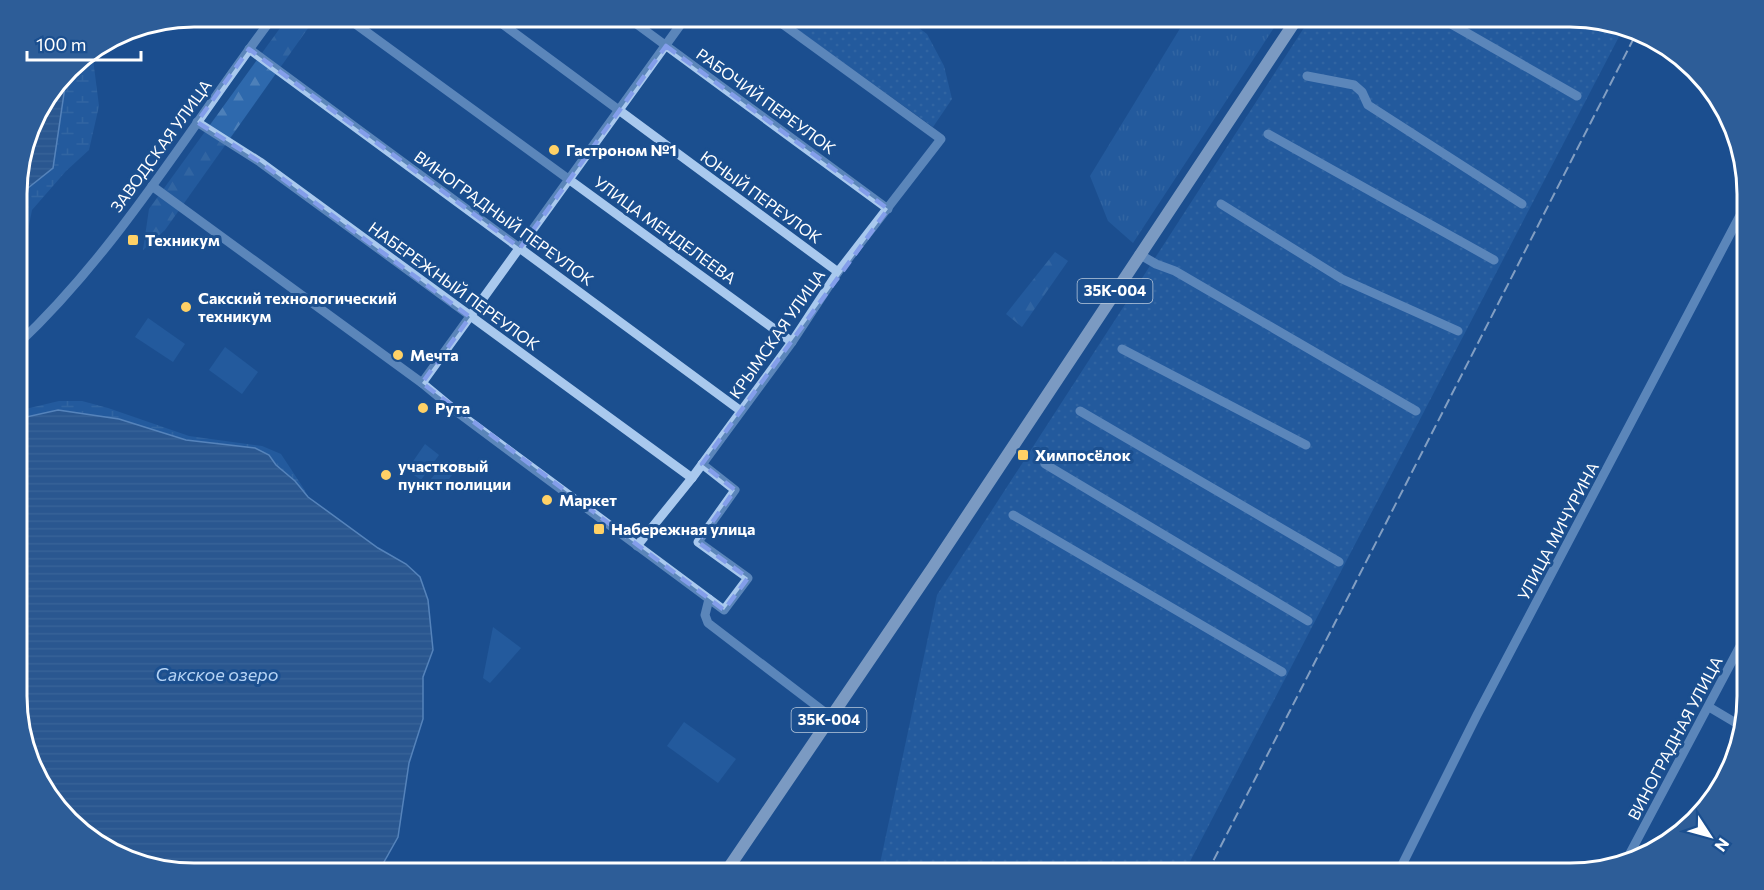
<svg xmlns="http://www.w3.org/2000/svg" width="1764" height="890" font-family="Commissioner,sans-serif">
  <style>
    .grass { fill: url(#grass-tufts) }
    .forest { fill: url(#forest-firs) }
    .wetland { fill: url(#wetland-marsh) }
    .garden { fill: url(#garden-dots) }
    .pitch { fill: #2e69ad }
    .water { fill: url(#water-rules); stroke: #9cc4f0; stroke-width: 1.5 }
    .lines { fill: none; stroke-linecap: round; stroke-linejoin: round }
    .minor { stroke: #a9c9ee; stroke-width: 9 }
    .major { stroke: #f0f6ff; stroke-width: 12 }
    .rail { stroke: #fff; stroke-width: 2; stroke-dasharray: 10 4.5; stroke-linecap: butt }
    .marked { fill: none; stroke: #839eea; stroke-width: 4.5; stroke-dasharray: 12 8; stroke-linejoin: round }
    .poi-dot { fill: #ffd166; stroke: #1b4f8f; stroke-width: 2 }
    .labels { text-anchor: middle; stroke-width: 6; stroke-linejoin: round; paint-order: stroke }
    .shield { fill: #1b4f8f; stroke: #bbcadd; stroke-width: 1.5 }
    .shield-label { font-size: 15px; font-weight: bold; fill: #fff }
    .street-label { font-size: 16px; fill: #fff; stroke: #1b4f8f }
    .poi-label { font-size: 16px; font-weight: bold; fill: #fff; stroke: #1b4f8f; text-anchor: start }
    .water-label { font-size: 18px; font-style: italic; fill: #b5d3f5; stroke: #1b4f8f }
    .rim { fill: none; stroke: #fff; stroke-width: 3 }
  </style>
  <defs>
    <pattern id="grass-tufts" width="24" height="20" patternUnits="userSpaceOnUse" patternTransform="scale(1.5)"><rect width="24" height="20" fill="#2e69ad"/><path d="M3 7l-1-3M5 7V3M7 7l1-3M15 17l-1-3M17 17v-4M19 17l1-3" fill="none" stroke="#4d80b9"/></pattern>
    <pattern id="forest-firs" width="22" height="20" patternUnits="userSpaceOnUse" patternTransform="scale(1.5)"><rect width="22" height="20" fill="#2e69ad"/><path d="M5 1l3.5 6h-7zM16 11l3.5 6h-7z" fill="#4d80b9"/></pattern>
    <pattern id="wetland-marsh" width="20" height="14" patternUnits="userSpaceOnUse" patternTransform="scale(1.5)"><rect width="20" height="14" fill="#2e69ad"/><path d="M1 5h8M5 5V1M11 12h8M15 12V8" fill="none" stroke="#4d80b9"/></pattern>
    <pattern id="garden-dots" width="8" height="8" patternUnits="userSpaceOnUse" patternTransform="scale(1.5)"><rect width="8" height="8" fill="#2e69ad"/><path d="M2 2h.1M6 6h.1" fill="none" stroke="#4d80b9" stroke-width="1.8" stroke-linecap="round"/></pattern>
    <pattern id="water-rules" width="6" height="5" patternUnits="userSpaceOnUse" patternTransform="scale(1.5)"><rect width="6" height="5" fill="#3c6290"/><path d="M0 2.5h6" fill="none" stroke="#597aa1"/></pattern>
  </defs>
  <rect width="100%" height="100%" fill="#1b4f8f"/>
  <g class="grass">
    <polygon points="1187,17 1281,17 1133,243 1108,221 1090,176"/>
    <polygon points="443,464 452,475 440,491 431,479"/>
  </g>
  <g class="forest">
    <polygon points="288,17 316,17 165,230 143,250 149,209"/>
    <polygon points="1055,252 1068,261 1022,327 1006,314"/>
  </g>
  <g class="wetland">
    <polygon points="92,51 99,106 89,150 66,171 32,210 25,245 17,252 17,185 23,192 53,168 67,73 77,61"/>
    <polygon points="59,401 82,401 108,408 189,436 262,446 281,454 304,489 308,497 295,481 276,465 269,455 255,448 186,440 119,419 25,416 17,419 17,411"/>
  </g>
  <g class="garden">
    <polygon points="780,17 904,17 927,34 944,66 952,99 933,127"/>
    <polygon points="1311,17 1570,17 1623,29 1184,873 878,873 937,595"/>
  </g>
  <g class="pitch">
    <polygon points="148,318 185,344 173,362 135,337"/>
    <polygon points="225,347 258,372 242,394 209,370"/>
    <polygon points="425,444 439,455 421,480 407,470"/>
    <polygon points="493,627 521,648 490,683 483,678"/>
    <polygon points="684,722 736,759 718,783 667,746"/>
  </g>
  <g class="water">
    <polygon points="67,73 53,168 23,192 17,182 35,116"/>
    <polygon points="58,410 119,419 186,440 255,448 269,455 276,465 295,481 308,497 378,548 406,564 420,577 428,600 433,650 423,677 423,719 409,763 398,837 384,862 380,873 194,873 115,855 47,795 18,719 17,419"/>
  </g>
  <g class="lines">
    <g class="minor">
      <polyline points="346,17 792,342"/>
      <polyline points="493,17 838,272"/>
      <polyline points="627,17 888,209"/>
      <polyline points="1439,17 1577,96"/>
      <polyline points="249,49 741,411"/>
      <polyline points="1307,76 1354,85 1362,92 1368,105 1522,204"/>
      <polyline points="197,122 260,162 692,478"/>
      <polyline points="1268,134 1494,260"/>
      <polyline points="152,186 422,383 457,412 724,610 748,578 698,542 735,490 702,464"/>
      <polyline points="1221,204 1342,279 1458,331"/>
      <polyline points="1139,254 1156,264 1175,271 1416,411"/>
      <path d="M17,345C119,249 190,127 273,17"/>
      <polyline points="1122,349 1306,445"/>
      <polyline points="422,383 686,17"/>
      <polyline points="1080,411 1339,562"/>
      <polyline points="1045,464 1308,621"/>
      <polyline points="1013,515 1282,672"/>
      <polyline points="637,546 692,478 792,342 838,272 941,139 773,17"/>
      <polyline points="709,599 705,615 708,623 831,717"/>
      <polyline points="1709,707 1741,726"/>
      <polyline points="1628,857 1747,633"/>
      <polyline points="1398,873 1477,715 1746,204"/>
    </g>
    <polyline class="major" points="725,873 933,567 1298,17"/>
    <polyline class="rail" points="1207,873 1637,32"/>
  </g>
  <path d="M0 0H1764V890H0ZM666,46L888,209L702,464L735,490L698,542L748,578L724,610L422,383L470,317L260,162L197,122L249,49L520,248Z" fill="#1b4f8f" fill-opacity=".55" fill-rule="evenodd"/>
  <path class="marked" d="M666,46L888,209L702,464L735,490L698,542L748,578L724,610L422,383L470,317L260,162L197,122L249,49L520,248Z"/>
  <g class="poi-dot">
    <circle cx="554" cy="150" r="6"/>
    <rect x="127" y="234" width="12" height="12" rx="3"/>
    <circle cx="186" cy="307" r="6"/>
    <circle cx="398" cy="355" r="6"/>
    <circle cx="423" cy="408" r="6"/>
    <rect x="1017" y="449" width="12" height="12" rx="3"/>
    <circle cx="386" cy="475" r="6"/>
    <circle cx="547" cy="500" r="6"/>
    <rect x="593" y="523" width="12" height="12" rx="3"/>
  </g>
  <g class="labels">
    <g class="shield">
      <rect x="1077.5" y="279" width="75" height="24" rx="4.5"/>
      <rect x="791.5" y="708" width="75" height="24" rx="4.5"/>
    </g>
    <g class="shield-label">
      <text x="1115" y="296">35К-004</text>
      <text x="829" y="725">35К-004</text>
    </g>
    <g class="street-label">
      <text transform="translate(766 101) rotate(36)" y="6">РАБОЧИЙ ПЕРЕУЛОК</text>
      <text transform="translate(161 146) rotate(-54)" y="6">ЗАВОДСКАЯ УЛИЦА</text>
      <text transform="translate(761 197) rotate(36)" y="6">ЮНЫЙ ПЕРЕУЛОК</text>
      <text transform="translate(504 218) rotate(36)" y="6">ВИНОГРАДНЫЙ ПЕРЕУЛОК</text>
      <text transform="translate(665 230) rotate(36)" y="6">УЛИЦА МЕНДЕЛЕЕВА</text>
      <text transform="translate(454 286) rotate(36)" y="6">НАБЕРЕЖНЫЙ ПЕРЕУЛОК</text>
      <text transform="translate(777 334) rotate(-55)" y="6">КРЫМСКАЯ УЛИЦА</text>
      <text transform="translate(1558 531) rotate(-62)" y="6">УЛИЦА МИЧУРИНА</text>
      <text transform="translate(1675 738) rotate(-62)" y="6">ВИНОГРАДНАЯ УЛИЦА</text>
    </g>
    <g class="poi-label">
      <text x="566" y="156">Гастроном №1</text>
      <text x="145" y="246">Техникум</text>
      <text x="198" y="304">Сакский технологический<tspan x="198" dy="18">техникум</tspan></text>
      <text x="410" y="361">Мечта</text>
      <text x="435" y="414">Рута</text>
      <text x="1035" y="461">Химпосёлок</text>
      <text x="398" y="472">участковый<tspan x="398" dy="18">пункт полиции</tspan></text>
      <text x="559" y="506">Маркет</text>
      <text x="611" y="535">Набережная улица</text>
    </g>
    <g class="water-label">
      <text x="217" y="681">Сакское озеро</text>
    </g>
  </g>
  <path d="M0 0H1764V890H0ZM194 27H1570A167 167 0 0 1 1737 194V696A167 167 0 0 1 1570 863H194A167 167 0 0 1 27 696V194A167 167 0 0 1 194 27Z" fill="#2d5d98" fill-rule="evenodd"/>
  <path class="rim" d="M194 27H1570A167 167 0 0 1 1737 194V696A167 167 0 0 1 1570 863H194A167 167 0 0 1 27 696V194A167 167 0 0 1 194 27Z"/>
  <g transform="translate(1710 836) rotate(126)" stroke="#1b4f8f" stroke-width="4.5" paint-order="stroke">
  <path d="M0-4.5L10 22L0 15L-10 22Z" fill="#ffffff"/>
  <text y="-9" font-size="16" font-weight="bold" text-anchor="middle" fill="#ffffff">N</text>
  </g>
  <path d="M27 51v9h114v-9" fill="none" stroke="#ffffff" stroke-width="3"/>
  <text x="36" y="51" font-size="18" fill="#ffffff" stroke="#1b4f8f" stroke-width="4.5" paint-order="stroke">100 m</text>
</svg>
